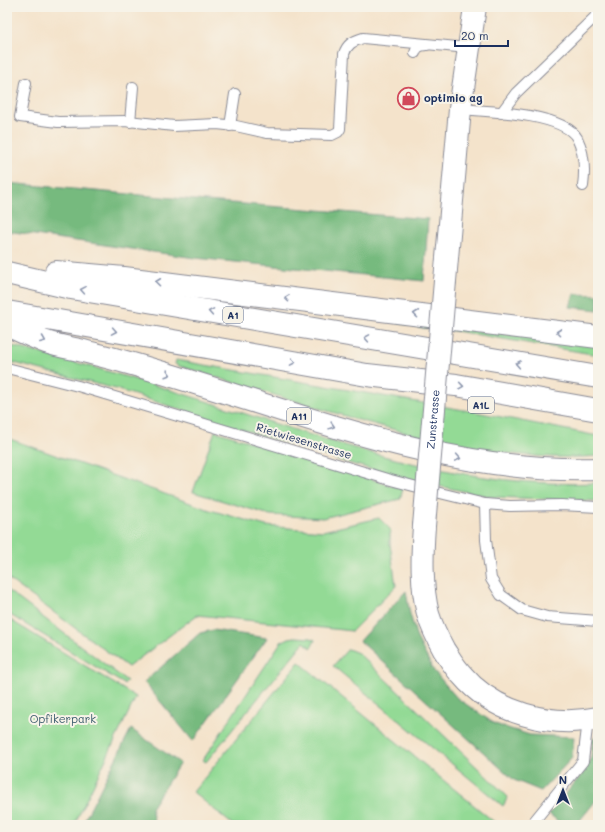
<svg xmlns="http://www.w3.org/2000/svg" width="605" height="832" font-family="Mali,sans-serif">
  <style>
    .green { fill: #93da95; stroke: #57847a }
    .forest { fill: #76ba7e; stroke: #48746e }
    .lines { fill: none; stroke-linecap: round; stroke-linejoin: round }
    .lane-casing { stroke: #888994; stroke-width: 12 }
    .secondary-casing { stroke: #888994; stroke-width: 24 }
    .highway-casing { stroke: #888994; stroke-width: 24 }
    .lane { stroke: #fff; stroke-width: 10 }
    .secondary { stroke: #fff; stroke-width: 22 }
    .highway { stroke: #fff; stroke-width: 22 }
    .secondary-bridge-casing { stroke: #888994; stroke-width: 24; stroke-linecap: butt }
    .secondary-bridge { stroke: #fff; stroke-width: 22 }
    .oneway { stroke: #8d97ae }
    .labels { text-anchor: middle; stroke-width: 4; stroke-linejoin: round; paint-order: stroke }
    .shield { fill: #f7f3e8; stroke: #5d6a87; stroke-width: 1 }
    .shield-label { font-size: 10px; font-weight: bold; fill: #1b2f5e }
    .poi-label { font-size: 11px; font-weight: bold; fill: #1b2f5e; stroke: #f7f3e8; text-anchor: start }
    .street-label { font-size: 11px; fill: #1b2f5e; stroke: #f7f3e8 }
    .park-label { font-size: 11px; fill: #395a6c; stroke: #f7f3e8 }
  </style>
  <rect width="100%" height="100%" fill="#f7f3e8"/>
  <filter id="ink" filterUnits="userSpaceOnUse"><feTurbulence type="fractalNoise" baseFrequency=".025" numOctaves="2"/><feDisplacementMap in="SourceGraphic" scale="8" xChannelSelector="R" yChannelSelector="G"/><feConvolveMatrix kernelMatrix="1 2 1 2 8 2 1 2 1" color-interpolation-filters="sRGB"/></filter>
  <filter id="wash" filterUnits="userSpaceOnUse"><feTurbulence type="fractalNoise" baseFrequency=".012" numOctaves="4" result="noise"/><feDisplacementMap in="SourceGraphic" scale="16" xChannelSelector="R" yChannelSelector="G"/><feGaussianBlur stdDeviation="0.9" result="paint"/><feColorMatrix in="noise" values="0 0 0 0 0 0 0 0 0 0 0 0 0 0 0 0 0 1.4 0 .05"/><feComposite in="paint" operator="in"/></filter>
  <g filter="url(#wash)">
    <rect width="100%" height="100%" fill="#f4e3cb"/>
    <g class="green">
      <polygon points="385,320 598,345 598,355 456,331 423,328"/>
      <path d="M7,345C84,363 159,386 234,410C352,449 472,489 598,483V501L493,497L413,481L338,460L116,389L7,361Z"/>
      <path d="M176,360L481,413L598,436V456C520,463 434,441 359,420C299,403 239,384 179,366L175,364Z"/>
      <polygon points="215,431 403,489 400,499 323,518 270,515 193,492"/>
      <polygon points="7,438 210,510 266,526 323,531 379,518 390,529 390,544 396,586 352,631 197,615 128,667 7,578"/>
      <polygon points="7,590 127,681 124,684 7,613"/>
      <polygon points="7,618 136,697 74,825 7,825"/>
      <polygon points="295,637 311,638 315,640 311,648 304,642 206,762 203,760 281,642 289,638"/>
      <polygon points="348,649 358,653 508,797 503,806 333,666"/>
      <polygon points="299,662 498,825 233,825 193,792"/>
    </g>
    <g class="forest">
      <polygon points="7,183 207,201 428,219 424,281 195,258 7,231"/>
      <polygon points="574,294 598,295 598,310 570,307"/>
      <polygon points="406,591 410,614 417,638 434,671 457,698 495,724 530,735 574,737 572,758 541,791 514,780 360,641"/>
      <polygon points="213,630 267,638 193,741 144,682 200,633"/>
      <polygon points="131,729 180,763 151,808 155,825 82,825"/>
      <polygon points="598,734 598,798 576,825 563,825 549,814 587,768 591,759 593,739"/>
    </g>
  </g>
  <g filter="url(#ink)">
    <g class="lines">
      <defs>
        <g id="lane">
          <path d="M415,53C417,46 420,46 427,45"/>
          <path d="M26,83L20,117L58,122L128,121L174,126L217,124L236,126L267,133L332,135L338,132L340,129L344,54C347,44 353,41 363,38L468,48"/>
          <path d="M460,109C486,111 563,113 577,138C584,152 585,171 583,186"/>
          <polyline points="501,113 516,93 598,14"/>
          <polyline points="130,122 133,87"/>
          <polyline points="230,126 235,94"/>
          <polyline points="7,368 78,386 387,479 440,493 485,504 510,506 561,505 598,507"/>
          <polyline points="485,504 486,540 491,579 501,595 522,610 547,617 598,621"/>
          <polyline points="531,825 583,761 588,720"/>
        </g>
        <g id="secondary">
          <polyline points="445,281 460,109 475,7"/>
          <path d="M424,526C422,555 421,585 428,614C432,627 438,639 444,650C450,659 455,668 462,675C494,713 551,728 598,718"/>
        </g>
        <g id="highway">
          <polyline points="56,272 124,278 598,337"/>
          <polyline points="7,273 71,288 598,377"/>
          <polyline points="7,312 367,375 456,385 598,410"/>
          <path d="M7,325C20,331 33,337 46,342C61,347 77,349 91,353C124,361 157,371 189,381C323,422 456,474 598,469"/>
        </g>
      </defs>
      <use href="#lane" class="lane-casing"/>
      <use href="#secondary" class="secondary-casing"/>
      <use href="#highway" class="highway-casing"/>
      <use href="#lane" class="lane"/>
      <use href="#secondary" class="secondary"/>
      <use href="#highway" class="highway"/>
      <defs>
        <g id="secondary-bridge">
          <path id="s1" d="M424,526L445,281"/>
        </g>
      </defs>
      <use href="#secondary-bridge" class="secondary-bridge-casing"/>
      <use href="#secondary-bridge" class="secondary-bridge"/>
    </g>
    <defs><path id="oneway-chevron" d="M-2-3.5L2.5 0L-2 3.5" fill="none" stroke-width="1.6" stroke-linecap="round" stroke-linejoin="round"/></defs>
    <g class="oneway">
      <use href="#oneway-chevron" transform="translate(158 282) rotate(-173)"/>
      <use href="#oneway-chevron" transform="translate(83 290) rotate(-170)"/>
      <use href="#oneway-chevron" transform="translate(287 298) rotate(-173)"/>
      <use href="#oneway-chevron" transform="translate(211 312) rotate(-170)"/>
      <use href="#oneway-chevron" transform="translate(416 314) rotate(-173)"/>
      <use href="#oneway-chevron" transform="translate(114 331) rotate(10)"/>
      <use href="#oneway-chevron" transform="translate(559 332) rotate(-173)"/>
      <use href="#oneway-chevron" transform="translate(367 338) rotate(-170)"/>
      <use href="#oneway-chevron" transform="translate(43 340) rotate(22)"/>
      <use href="#oneway-chevron" transform="translate(293 362) rotate(10)"/>
      <use href="#oneway-chevron" transform="translate(518 364) rotate(-170)"/>
      <use href="#oneway-chevron" transform="translate(168 374) rotate(17)"/>
      <use href="#oneway-chevron" transform="translate(461 386) rotate(9)"/>
      <use href="#oneway-chevron" transform="translate(332 426) rotate(17)"/>
      <use href="#oneway-chevron" transform="translate(458 458) rotate(10)"/>
    </g>
  </g>
  <defs>
    <symbol id="shop-ring" viewBox="-11 -11 22 22"><circle r="9.5" fill="#f7f3e8" stroke="#d1495b" stroke-width="1.5"/><path d="M-5-2.5h2.3a2.7 3.5 0 0 1 5.4 0H5L5.5 6h-11ZM-1.5-2.5h3a1.5 2.3 0 0 0-3 0Z" fill="#d1495b"/></symbol>
  </defs>
  <g fill-rule="evenodd">
    <use href="#shop-ring" x="396" y="86" width="25" height="25"/>
  </g>
  <g class="labels">
    <g class="shield">
      <rect x="223" y="307" width="20" height="16" rx="3"/>
      <rect x="468" y="397" width="26" height="16" rx="3"/>
      <rect x="287" y="408" width="24" height="16" rx="3"/>
    </g>
    <g class="shield-label">
      <text x="233" y="319">A1</text>
      <text x="481" y="409">A1L</text>
      <text x="299" y="420">A11</text>
    </g>
    <g class="poi-label">
      <text x="424" y="102">optimio ag</text>
    </g>
    <g class="street-label">
      <text dy="4" stroke="none"><textPath href="#s1" startOffset="107">Zunstrasse</textPath></text>
      <text transform="translate(304 441) rotate(17)" y="4">Rietwiesenstrasse</text>
    </g>
    <g class="park-label">
      <text x="63" y="723">Opfikerpark</text>
    </g>
  </g>
  <rect width="605" height="832" fill="none" stroke="#f7f3e8" stroke-width="24"/>
  <g transform="translate(563 790)" stroke="#f7f3e8" stroke-width="3" paint-order="stroke">
  <path d="M0-3L7 15L0 10L-7 15Z" fill="#1b2f5e"/>
  <text y="-6" font-size="11" font-weight="bold" text-anchor="middle" fill="#1b2f5e">N</text>
  </g>
  <path d="M455 40v6h53v-6" fill="none" stroke="#1b2f5e" stroke-width="2"/>
  <text x="461" y="40" font-size="12" fill="#1b2f5e" stroke="#f7f3e8" stroke-width="3" paint-order="stroke">20 m</text>
</svg>
